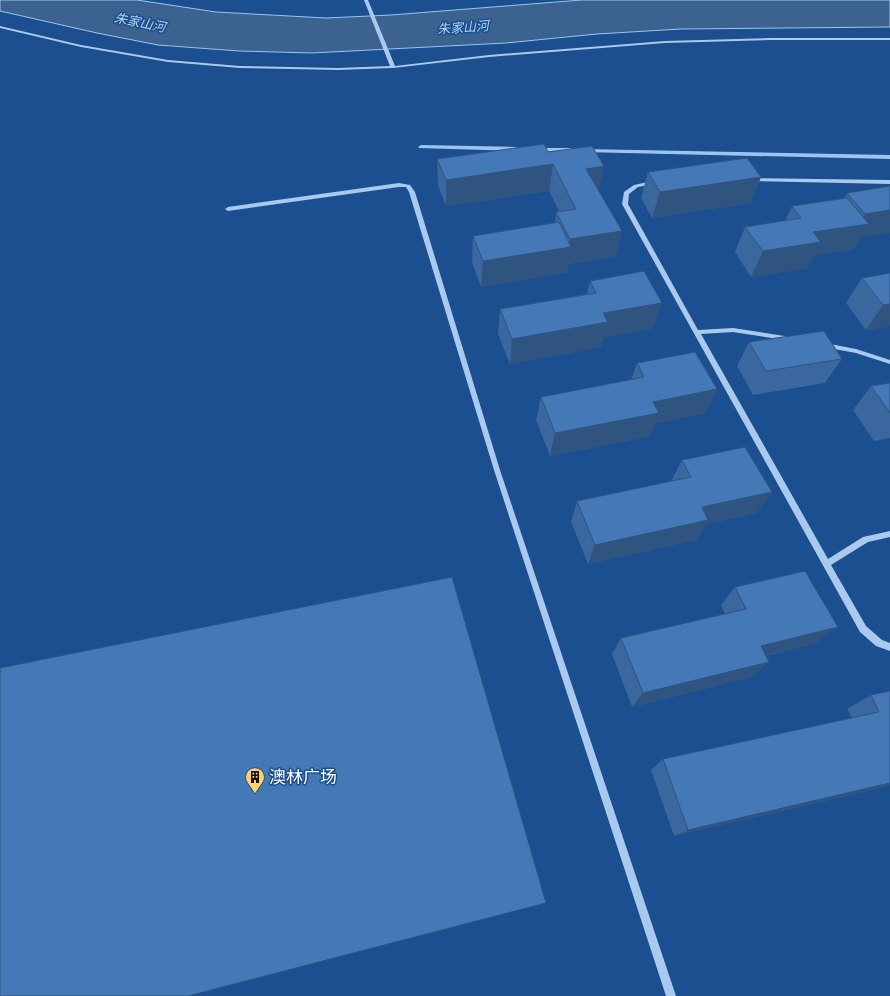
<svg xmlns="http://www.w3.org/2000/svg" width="890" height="996" font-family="'Varela Round','Noto Sans SC',sans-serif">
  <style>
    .water { fill: #3c6290; stroke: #9cc4f0 }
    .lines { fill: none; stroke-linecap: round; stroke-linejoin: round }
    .stream { fill: #9cc4f0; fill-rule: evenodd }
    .minor { fill: #a9c9ee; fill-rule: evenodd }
    .wall { fill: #3a679d }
    .shaded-wall { fill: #305480 }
    .building { fill: #4478b7; stroke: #305480 }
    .labels { text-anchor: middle; stroke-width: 3; stroke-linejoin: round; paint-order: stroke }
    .far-water-label { font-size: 13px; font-style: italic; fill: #b5d3f5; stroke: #1b4f8f }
    .near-poi-label { font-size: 17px; fill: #fff; stroke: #1b4f8f; text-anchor: start }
  </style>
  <rect width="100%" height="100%" fill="#1b4f8f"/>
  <polygon class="water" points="0,0 137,0 216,12 326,18 391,15 582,0 890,0 890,27 681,29 597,34 506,43 312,53 239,51 158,45 97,33 0,11"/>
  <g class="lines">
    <g class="stream">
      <polygon points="421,145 516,147 519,149 516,151 419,148 418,147"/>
      <polygon points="538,148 570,148 573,150 570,152 536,151 536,149"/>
      <polygon points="584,149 890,155 890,159 582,152 581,151"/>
    </g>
    <g class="minor">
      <polygon points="364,0 368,0 395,66 489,55 665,41 770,38 890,38 890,40 770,40 665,43 489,57 393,68 338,70 240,68 168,62 81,47 0,28 0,26 81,45 168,60 240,66 338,68 390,66"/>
      <polygon points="750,178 890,180 890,184 748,181 748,179"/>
      <polygon points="652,181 655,183 654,184 638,187 629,194 628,204 698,330 733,328 791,337 794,339 791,341 733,332 701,334 828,559 863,537 890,531 890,537 868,542 831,565 866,626 882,640 890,643 890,651 876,646 860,632 622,204 624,192 634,185"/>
      <polygon points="399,183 410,185 415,192 500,470 676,996 666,996 494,470 409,192 406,187 399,187 228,211 225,209 228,207"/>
      <polygon points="823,343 825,343 856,349 890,360 890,364 856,353 823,347 822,345"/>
    </g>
  </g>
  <g class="wall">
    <polygon points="548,152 599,190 616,256 568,264 567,272 481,287 472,262 473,236 555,223 556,212 559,211 549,191 446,206 438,185 437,159"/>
    <polygon points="648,172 761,177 750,203 652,218 641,198"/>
    <polygon points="890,186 854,249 813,256 807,268 751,277 735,252 745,227 785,221 792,206 844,198 847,193"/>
    <polygon points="890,273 890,326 866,330 846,303 862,278"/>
    <polygon points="590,281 653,328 604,337 601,347 510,364 498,334 500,309 587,294"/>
    <polygon points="749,342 842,359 825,383 753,395 737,366"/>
    <polygon points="637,363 717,389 705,413 655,423 650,436 550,456 536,420 541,397 631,380"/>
    <polygon points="890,383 890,438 874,441 853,410 871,386"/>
    <polygon points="682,460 772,492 756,513 706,524 696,540 588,564 571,522 577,501 671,481"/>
    <polygon points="735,587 817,643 766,656 769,662 751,677 632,707 612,654 621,638 725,614 721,605"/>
    <polygon points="890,691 884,787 674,836 651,770 663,759 852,718 847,709 871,695"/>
  </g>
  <g class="shaded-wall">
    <polygon points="553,164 549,191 446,206 446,180"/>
    <polygon points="604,166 598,192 586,169"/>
    <polygon points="761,177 750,203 652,218 660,192"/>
    <polygon points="890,210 890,233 860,238 854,249 813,256 807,268 751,277 763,251 813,232 859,225 865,214"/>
    <polygon points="622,231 616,256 568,264 567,272 481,287 483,261 569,247 570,239"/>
    <polygon points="662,303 653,328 604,337 601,347 510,364 512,339 603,313"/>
    <polygon points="890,304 890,326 866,330 883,305"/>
    <polygon points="717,389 705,413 655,423 650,436 550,456 555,433 653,402"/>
    <polygon points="772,492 756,513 706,524 696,540 588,564 595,545 702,507"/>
    <polygon points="838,627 817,643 744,661 761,646"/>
    <polygon points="769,662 751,677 632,707 643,693"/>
    <polygon points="890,783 890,785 884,787 674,836 688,830"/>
    <polygon points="546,903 541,904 190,996 188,996"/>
  </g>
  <g class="building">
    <polygon points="544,144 548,152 592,146 604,166 586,169 622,231 570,239 556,212 576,209 553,164 446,180 437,159"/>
    <polygon points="747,158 761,177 660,192 648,172"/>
    <polygon points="890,186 890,210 865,214 847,193"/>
    <polygon points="847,198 869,224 813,232 821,242 763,251 745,227 801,218 792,206"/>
    <polygon points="559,222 571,247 483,261 473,236"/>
    <polygon points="644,271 662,303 603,313 608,322 512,339 500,309 596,293 590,281"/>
    <polygon points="890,273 890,304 883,305 862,278"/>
    <polygon points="824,331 842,359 766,371 749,342"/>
    <polygon points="695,352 717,389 653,402 659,413 555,433 541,397 644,377 637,363"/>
    <polygon points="890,383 890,413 871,386"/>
    <polygon points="745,447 772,492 702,507 708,520 595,545 577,501 691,477 682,460"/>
    <polygon points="805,571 838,627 761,646 769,662 643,693 621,638 746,609 735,587"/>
    <polygon points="452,577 546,903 188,996 0,996 0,668"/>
    <polygon points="890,691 890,783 688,830 663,759 879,712 871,695"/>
  </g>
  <defs>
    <symbol id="building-pin" viewBox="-11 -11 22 30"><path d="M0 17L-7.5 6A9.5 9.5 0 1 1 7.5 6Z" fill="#ffd166" stroke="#1b4f8f"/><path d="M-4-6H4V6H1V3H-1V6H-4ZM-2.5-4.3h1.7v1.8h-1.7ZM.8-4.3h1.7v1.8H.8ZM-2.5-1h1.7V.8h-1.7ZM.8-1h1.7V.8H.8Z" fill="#111"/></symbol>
  </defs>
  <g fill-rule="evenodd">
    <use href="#building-pin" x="244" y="766" width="22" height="30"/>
  </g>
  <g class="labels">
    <g class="far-water-label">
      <text transform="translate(140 22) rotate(11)" y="5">朱家山河</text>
      <text transform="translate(463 27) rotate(-4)" y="5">朱家山河</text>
    </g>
    <g class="near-poi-label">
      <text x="269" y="783">澳林广场</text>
    </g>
  </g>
</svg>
